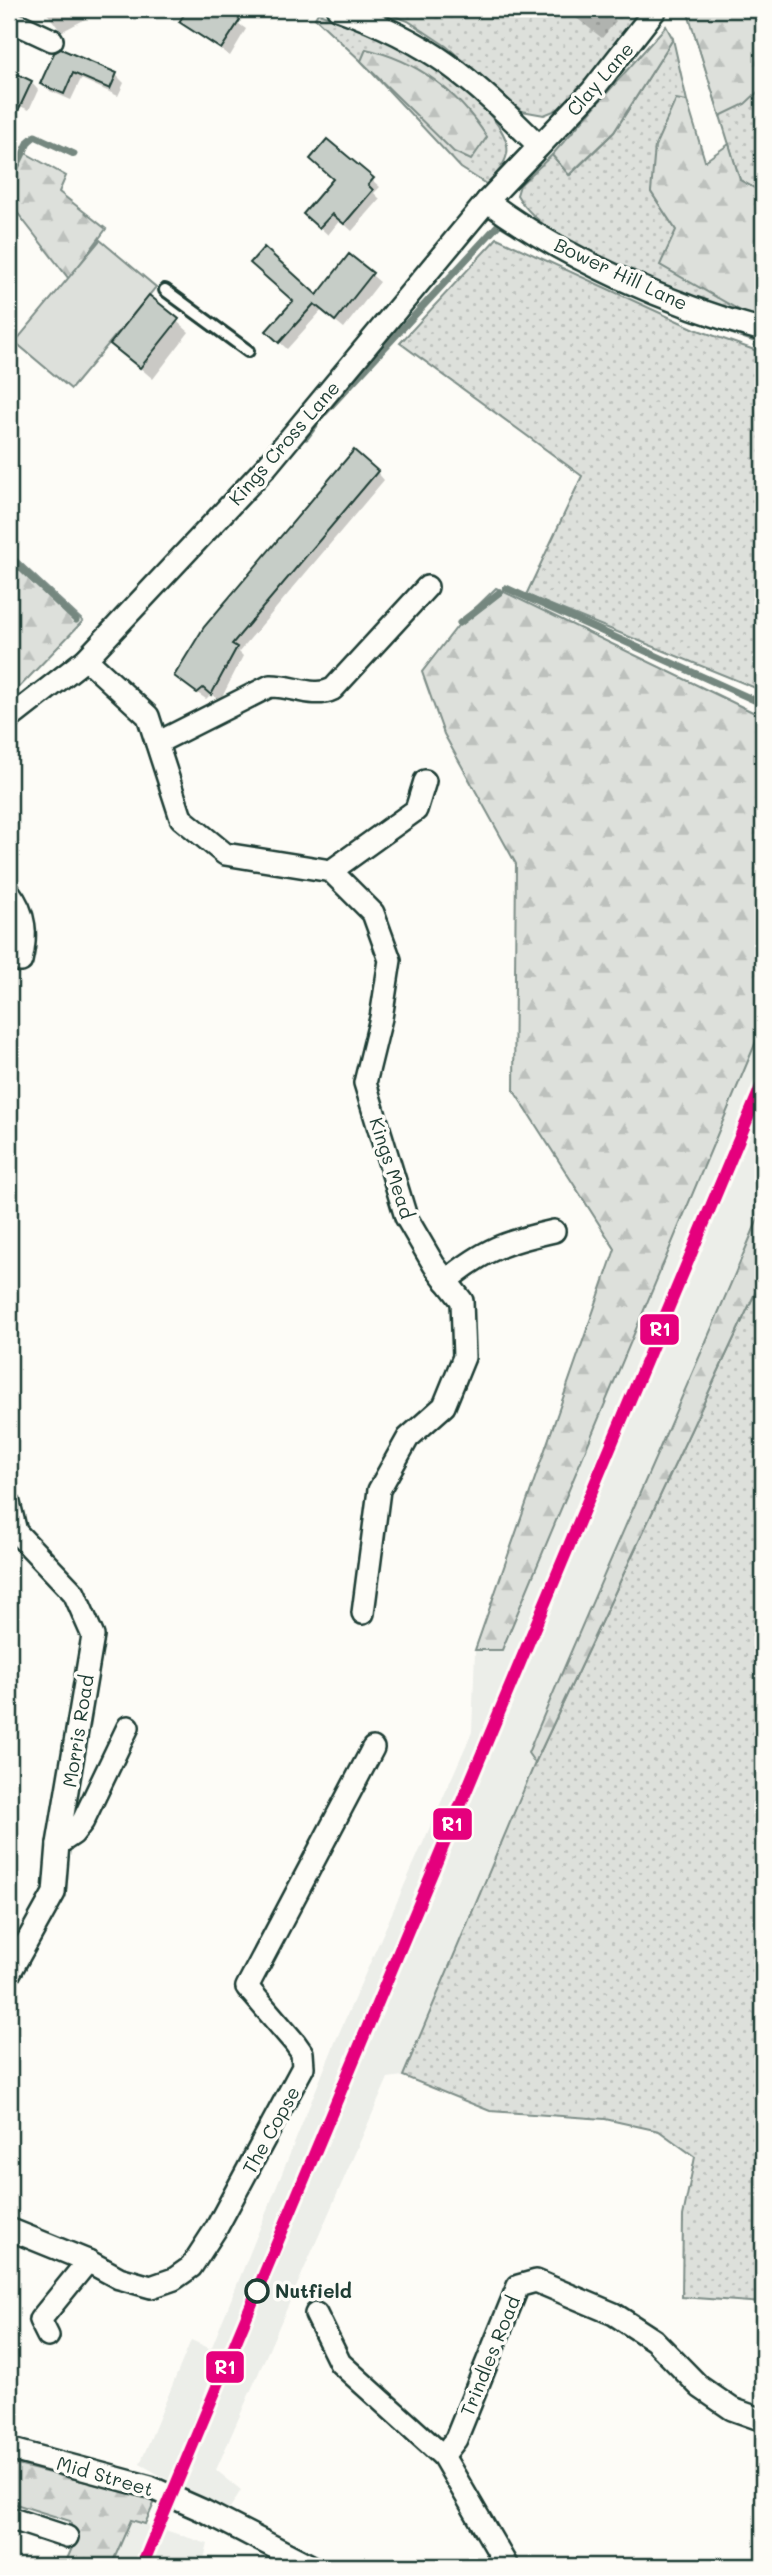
<svg xmlns="http://www.w3.org/2000/svg" width="772" height="2575" font-family="Mali,sans-serif">
  <style>
    .built { fill: #eceee9 }
    .grass { fill: url(#grass-dots); stroke: #7e8e88; stroke-width: 2 }
    .forest { fill: url(#forest-firs); stroke: #7e8e88; stroke-width: 2 }
    .pitch { fill: #dde0db; stroke: #7e8e88; stroke-width: 2 }
    .shadow { fill: #0003 }
    .lines { fill: none; stroke-linecap: round; stroke-linejoin: round }
    .stream { stroke: #75877f; stroke-width: 7 }
    .building { fill: #c6cdc7; stroke: #1f3d34; stroke-width: 2 }
    .lane-casing { stroke: #1f3d34; stroke-width: 16 }
    .street-casing { stroke: #1f3d34; stroke-width: 26 }
    .lane { stroke: #fdfcf7; stroke-width: 10 }
    .street { stroke: #fdfcf7; stroke-width: 21 }
    .rail-1-casing { stroke: #fdfcf7; stroke-width: 18 }
    .rail-1 { stroke: #e5007d; stroke-width: 12 }
    .stop-dot { fill: #fdfcf7; stroke: #1f3d34; stroke-width: 3.5 }
    .labels { text-anchor: middle; stroke-width: 7; stroke-linejoin: round; paint-order: stroke }
    .street-label { font-size: 19px; fill: #1f3d34; stroke: #fdfcf7 }
    .stop-label { font-size: 19px; font-weight: bold; fill: #1f3d34; stroke: #fdfcf7; text-anchor: start }
    .line-badge { stroke: #fdfcf7; stroke-width: 2.5 }
    .badge-label { font-size: 19px; text-anchor: middle; font-weight: bold; fill: #fff }
  </style>
  <defs>
    <pattern id="grass-dots" width="8" height="8" patternUnits="userSpaceOnUse" patternTransform="scale(1.75)"><rect width="8" height="8" fill="#dde0db"/><path d="M2 2h.1M6 6h.1" fill="none" stroke="#bdc1bd" stroke-width="1.8" stroke-linecap="round"/></pattern>
    <pattern id="forest-firs" width="22" height="20" patternUnits="userSpaceOnUse" patternTransform="scale(1.75)"><rect width="22" height="20" fill="#dde0db"/><path d="M5 1l3.5 6h-7zM16 11l3.5 6h-7z" fill="#bdc1bd"/></pattern>
  </defs>
  <rect width="100%" height="100%" fill="#fdfcf7"/>
  <filter id="ink" filterUnits="userSpaceOnUse"><feTurbulence type="fractalNoise" baseFrequency=".0143" numOctaves="2"/><feDisplacementMap in="SourceGraphic" scale="14" xChannelSelector="R" yChannelSelector="G"/><feConvolveMatrix kernelMatrix="1 2 1 2 8 2 1 2 1" color-interpolation-filters="sRGB"/></filter>
  <g filter="url(#ink)">
    <g class="built">
      <polygon points="763,853 763,1270 535,1763 403,2076 388,2078 216,2470 241,2490 227,2513 140,2464 191,2340 211,2349 336,2040 472,1732 475,1650"/>
      <polygon points="131,2519 208,2544 202,2566 111,2566"/>
    </g>
    <g class="grass">
      <polygon points="376,9 642,9 566,106 544,115 522,111 446,46 408,21"/>
      <polygon points="687,9 763,9 763,193 740,180"/>
      <path d="M318,13C337,19 356,24 374,31C406,44 515,115 507,154C504,167 495,175 486,184L461,168L361,61L315,18Z"/>
      <path d="M673,39L687,101L676,100L651,192L676,230L748,315L728,314C672,290 545,247 517,195L520,185L552,155L570,175L614,132Z"/>
      <polygon points="497,238 695,329 763,353 763,691 526,595 582,476 400,343"/>
      <polygon points="763,1276 763,2303 682,2297 683,2216 695,2157 659,2131 605,2119 490,2111 403,2076 535,1763"/>
    </g>
    <g class="forest">
      <polygon points="756,9 754,13 763,16 763,87 745,104 720,116 687,10"/>
      <polygon points="666,26 673,39 614,132 569,175 552,155"/>
      <path d="M366,49C418,61 458,92 487,137L471,160L454,152L361,61Z"/>
      <polygon points="676,99 687,101 705,161 729,144 740,180 763,193 763,319 748,315 660,265 676,230 651,192 655,146"/>
      <polygon points="22,151 66,176 59,192 106,229 69,279 9,202 9,176"/>
      <polygon points="9,552 83,621 9,698 9,595 16,586 9,579"/>
      <polygon points="496,588 763,717 763,1025 502,1650 475,1650 615,1249 514,1091 516,864 444,734 422,672 460,623"/>
      <path d="M763,1207V1276L535,1763L528,1753C604,1570 687,1391 763,1207Z"/>
      <polygon points="9,2463 156,2499 145,2524 131,2520 111,2566 64,2566 75,2541 70,2521 9,2502"/>
    </g>
    <polygon class="pitch" points="100,240 156,287 71,389 15,342"/>
    <g class="shadow">
      <polygon points="44,9 97,9 99,12 61,32"/>
      <polygon points="190,9 218,9 246,29 230,56 181,22"/>
      <polygon points="565,9 618,9 612,17 616,21 602,38"/>
      <polygon points="55,54 116,75 124,83 118,96 81,79 71,100 50,91 42,83"/>
      <polygon points="9,72 31,82 38,90 29,110 9,101"/>
      <polygon points="372,180 380,187 374,193 380,199 352,231 340,220 328,235 313,221"/>
      <polygon points="350,257 380,282 344,328 322,310 287,349 268,331 317,297"/>
      <polygon points="149,297 189,332 153,379 112,344"/>
      <polygon points="377,472 384,480 239,652 243,656 220,701 211,694 206,699 184,684 176,676"/>
    </g>
    <g class="lines">
      <g class="stream">
        <polyline points="9,182 29,141 35,136 74,154"/>
        <polyline points="550,253 576,267"/>
        <polyline points="693,318 763,342"/>
        <polyline points="325,412 500,223 510,229"/>
        <polyline points="306,437 315,425"/>
        <polyline points="9,557 76,620"/>
        <polyline points="506,588 763,704"/>
        <polyline points="460,623 500,592"/>
      </g>
    </g>
    <g class="building">
      <polygon points="188,9 222,9 240,20 221,49 179,22"/>
      <polygon points="61,49 117,73 110,89 73,73 64,94 40,84 54,53"/>
      <polygon points="9,70 32,81 9,130"/>
      <polygon points="327,139 374,178 368,185 373,190 344,224 332,214 319,228 303,214 333,179 310,159"/>
      <polygon points="264,247 317,295 349,254 373,273 335,321 314,304 279,343 266,331 293,301 250,263"/>
      <polygon points="149,295 179,319 140,368 110,344"/>
      <polygon points="354,450 378,471 232,644 237,647 211,695 203,688 197,693 174,676 204,627"/>
    </g>
    <g class="lines">
      <defs>
        <polyline id="lane" points="165,290 248,351"/>
        <g id="street">
          <path d="M338,9C431,42 470,77 539,146"/>
          <polyline points="9,20 52,40"/>
          <path d="M487,201C563,258 672,306 763,330"/>
          <polyline points="86,659 148,716 181,818 225,854 331,871 373,913 390,960 381,1018 365,1083 406,1217 434,1265 462,1301 464,1357 444,1406 408,1438 379,1490 363,1613"/>
          <polyline points="9,719 86,659 266,467 487,201 592,91 656,9"/>
          <path d="M157,743L270,686C292,685 313,699 333,689L427,587"/>
          <polyline points="331,871 416,810 425,781"/>
          <path d="M9,892C26,914 27,935 21,961"/>
          <path d="M446,1281C485,1249 505,1242 554,1231"/>
          <polyline points="9,1503 16,1532 74,1593 93,1636 58,1844 54,1893 9,1974"/>
          <polyline points="58,1844 73,1834 83,1821 128,1727"/>
          <polyline points="9,2229 88,2261 119,2278 151,2287 174,2279 191,2267 217,2227 303,2067 302,2053 295,2043 247,1987 373,1748"/>
          <polyline points="316,2314 340,2363 443,2456 507,2566"/>
          <polyline points="48,2336 40,2320 88,2261"/>
          <polyline points="9,2449 150,2487 204,2511 311,2566"/>
          <polyline points="443,2456 456,2439 518,2286 536,2281 614,2314 654,2340 700,2387 732,2409 763,2420"/>
          <polyline points="9,2518 67,2537"/>
        </g>
      </defs>
      <use href="#lane" class="lane-casing"/>
      <use href="#street" class="street-casing"/>
      <use href="#lane" class="lane"/>
      <use href="#street" class="street"/>
      <defs>
        <polyline id="rail-1" points="142,2566 763,1082"/>
      </defs>
      <use href="#rail-1" class="rail-1-casing"/>
      <use href="#rail-1" class="rail-1"/>
    </g>
  </g>
  <circle class="stop-dot" cx="257" cy="2291" r="11"/>
  <g class="labels">
    <g class="street-label">
      <text transform="translate(600 79) rotate(-49)" y="7">Clay Lane</text>
      <text transform="translate(621 274) rotate(25)" y="7">Bower Hill Lane</text>
      <text transform="translate(284 443) rotate(-49)" y="7">Kings Cross Lane</text>
      <text transform="translate(392 1168) rotate(72)" y="7">Kings Mead</text>
      <text transform="translate(78 1731) rotate(-81)" y="7">Morris Road</text>
      <text transform="translate(271 2130) rotate(-61)" y="7">The Copse</text>
      <text transform="translate(490 2356) rotate(-68)" y="7">Trindles Road</text>
      <text transform="translate(105 2476) rotate(16)" y="7">Mid Street</text>
    </g>
    <g class="stop-label">
      <text x="275" y="2298">Nutfield</text>
    </g>
  </g>
  <g class="line-badge">
    <rect x="639" y="1313" width="41" height="33" rx="7" fill="#e5007d"/>
    <rect x="432" y="1807" width="41" height="34" rx="7" fill="#e5007d"/>
    <rect x="205" y="2350" width="40" height="34" rx="7" fill="#e5007d"/>
  </g>
  <g class="badge-label">
    <text x="660" y="1336">R1</text>
    <text x="452" y="1831">R1</text>
    <text x="225" y="2374">R1</text>
  </g>
  <rect width="772" height="2575" fill="none" stroke="#fdfcf7" stroke-width="35"/>
  <rect x="18" y="18" width="737" height="2540" fill="none" stroke="#1f3d34" stroke-width="2.5" filter="url(#ink)"/>
</svg>
